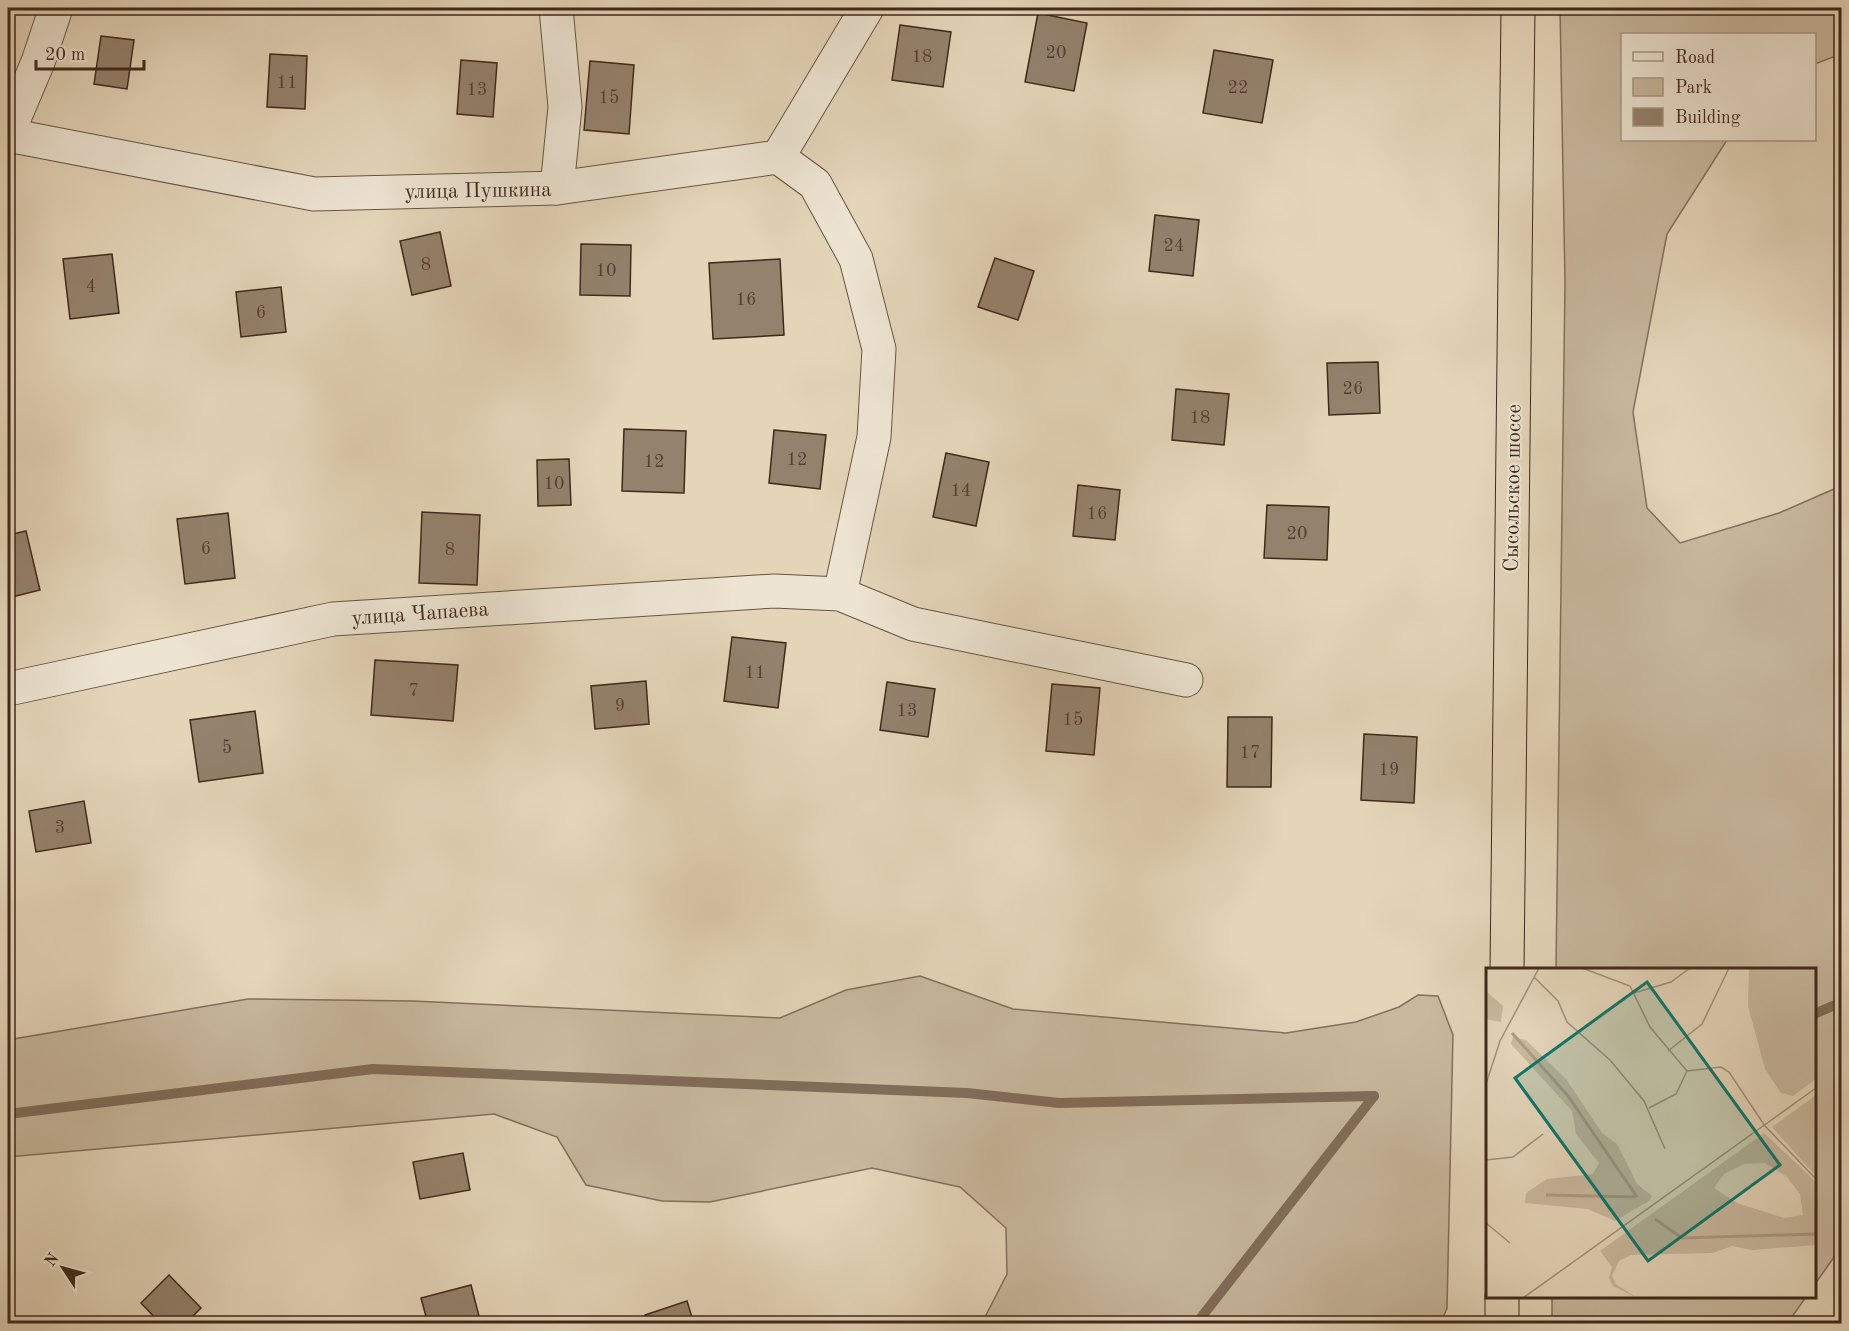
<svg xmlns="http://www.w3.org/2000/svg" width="1849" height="1331" font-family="'Old Standard TT',serif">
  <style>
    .green { fill: #c8b89e; stroke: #83705c; stroke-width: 1.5 }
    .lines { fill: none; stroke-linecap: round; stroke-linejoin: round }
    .stream { stroke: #806d59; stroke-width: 10 }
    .building { fill: #94826d; stroke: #3e291b; stroke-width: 1.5 }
    .street-casing { stroke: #685442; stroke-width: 35 }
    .highway-casing { stroke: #3e291b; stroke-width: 35 }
    .street { stroke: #ede4d2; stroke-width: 33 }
    .highway { stroke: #e4d5b9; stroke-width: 33 }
    .labels { text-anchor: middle; stroke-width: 5; stroke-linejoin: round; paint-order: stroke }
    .number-label { font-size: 18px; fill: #543f30 }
    .street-label { font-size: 21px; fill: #3e291b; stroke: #ede4d2 }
    .inset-river { fill: none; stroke: #ac9b83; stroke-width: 3 }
    .inset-road { fill: none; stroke: #a2907a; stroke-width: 1.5 }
    .view { fill: #0f766e; fill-opacity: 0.15; stroke: #0f766e; stroke-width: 3 }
    .inset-edge { fill: none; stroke: #3e291b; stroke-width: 3 }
  </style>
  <rect width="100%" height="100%" fill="#e4d5b9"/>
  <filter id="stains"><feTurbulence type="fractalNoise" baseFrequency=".00333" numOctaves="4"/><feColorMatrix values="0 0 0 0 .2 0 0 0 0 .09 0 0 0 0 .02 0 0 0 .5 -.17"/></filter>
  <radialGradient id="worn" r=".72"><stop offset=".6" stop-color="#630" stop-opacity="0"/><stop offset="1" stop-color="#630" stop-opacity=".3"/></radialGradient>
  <g class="green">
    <polygon points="1560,8 1841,8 1841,54 1815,64 1814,34 1622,34 1622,140 1727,140 1667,234 1633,412 1647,508 1680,543 1779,513 1841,486 1842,1246 1815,1284 1814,970 1556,969 1565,282"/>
    <polygon points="920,976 1013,1009 1286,1033 1356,1022 1399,1007 1418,995 1438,996 1453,1035 1447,1308 1441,1323 982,1323 1007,1274 1006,1228 960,1187 872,1168 710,1202 662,1201 586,1185 557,1137 494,1114 8,1157 8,1040 248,999 413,1001 780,1018 846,990"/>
    <polygon points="1552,1297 1552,1296 1806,1297 1787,1324 1552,1323"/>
  </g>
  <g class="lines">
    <g class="stream">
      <polyline points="1814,1014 1842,1002"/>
      <polyline points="8,1114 373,1069 967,1093 1059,1103 1374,1096"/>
      <polyline points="1196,1324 1374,1096"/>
    </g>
  </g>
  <g class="building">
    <polygon points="1038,13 1087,23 1074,91 1025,82"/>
    <polygon points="900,25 951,32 943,87 892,80"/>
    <polygon points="101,36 134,40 127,89 94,84"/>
    <polygon points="1214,50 1273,60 1262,123 1203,113"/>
    <polygon points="270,54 307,56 305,109 267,107"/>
    <polygon points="461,60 497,63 493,117 457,114"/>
    <polygon points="590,61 634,65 629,134 584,130"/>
    <polygon points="1155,215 1199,220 1193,276 1149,271"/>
    <polygon points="440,232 451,286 412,295 400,241"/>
    <polygon points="581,244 631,245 630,296 580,295"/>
    <polygon points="112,254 119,313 70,319 63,259"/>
    <polygon points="995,258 1034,271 1018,320 978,307"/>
    <polygon points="780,259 784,335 713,339 709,263"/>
    <polygon points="281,287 286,332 241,337 236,292"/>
    <polygon points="1378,362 1380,413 1329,415 1327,363"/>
    <polygon points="1176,389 1229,394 1224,445 1172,440"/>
    <polygon points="624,429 686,431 684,493 622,491"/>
    <polygon points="774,430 826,435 820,489 769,483"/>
    <polygon points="946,453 989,462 976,526 933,517"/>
    <polygon points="569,459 571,505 538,506 537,460"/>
    <polygon points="1078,485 1120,490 1115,540 1073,536"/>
    <polygon points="1267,505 1329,507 1327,560 1264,558"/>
    <polygon points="422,512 480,515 477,585 419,583"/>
    <polygon points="228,513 235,578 185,584 177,519"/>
    <polygon points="26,531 40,590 8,598 8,535"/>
    <polygon points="732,637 786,643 778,708 724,701"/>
    <polygon points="375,660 458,665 453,721 371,715"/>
    <polygon points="646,681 649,724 595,729 591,686"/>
    <polygon points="887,682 935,689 928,737 880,730"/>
    <polygon points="1052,684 1100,688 1094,755 1046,751"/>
    <polygon points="255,711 263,773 199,782 190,720"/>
    <polygon points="1228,717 1272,717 1271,787 1227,787"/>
    <polygon points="1364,734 1417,737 1414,803 1361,800"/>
    <polygon points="84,801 91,843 36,852 29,811"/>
    <polygon points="463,1153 470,1190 420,1199 413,1162"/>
    <polygon points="169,1275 201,1308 185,1324 161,1324 141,1303"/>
    <polygon points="471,1285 481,1324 428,1324 421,1298"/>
    <polygon points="687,1301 694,1324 648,1324 645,1315"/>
  </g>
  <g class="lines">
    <defs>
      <g id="street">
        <polyline points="556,8 565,107 557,188"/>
        <polyline points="8,133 38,62 56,8"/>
        <polyline points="8,135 314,194 557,188 778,157 867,8"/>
        <polyline points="778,157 815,184 856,259 879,349 874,437 840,594"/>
        <polyline points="8,689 333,619 774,591 840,594 913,624 1186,680"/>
      </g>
      <g id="highway">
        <polyline points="1507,970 1518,8"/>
        <polyline points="1502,1324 1502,1296"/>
      </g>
    </defs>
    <use href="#street" class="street-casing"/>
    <use href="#highway" class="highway-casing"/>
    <use href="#street" class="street"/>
    <use href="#highway" class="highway"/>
  </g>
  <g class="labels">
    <g class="number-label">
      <text x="1056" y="58">20</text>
      <text x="922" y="62">18</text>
      <text x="287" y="88">11</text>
      <text x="1238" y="93">22</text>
      <text x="477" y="95">13</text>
      <text x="609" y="103">15</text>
      <text x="1174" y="251">24</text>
      <text x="426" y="270">8</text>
      <text x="606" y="276">10</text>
      <text x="91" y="292">4</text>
      <text x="746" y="305">16</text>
      <text x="261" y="318">6</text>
      <text x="1353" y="394">26</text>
      <text x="1200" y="423">18</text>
      <text x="797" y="465">12</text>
      <text x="654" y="467">12</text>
      <text x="554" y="489">10</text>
      <text x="961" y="496">14</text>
      <text x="1097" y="519">16</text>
      <text x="1297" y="539">20</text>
      <text x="206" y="554">6</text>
      <text x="450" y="555">8</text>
      <text x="755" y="678">11</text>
      <text x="414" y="696">7</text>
      <text x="620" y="711">9</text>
      <text x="907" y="716">13</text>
      <text x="1073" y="725">15</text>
      <text x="227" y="753">5</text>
      <text x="1250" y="758">17</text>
      <text x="1389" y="775">19</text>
      <text x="60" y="833">3</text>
    </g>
    <g class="street-label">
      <text transform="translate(478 190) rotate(-1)" y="7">улица Пушкина</text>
      <text transform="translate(1512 488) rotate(-89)" y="7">Сысольское шоссе</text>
      <text transform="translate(420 613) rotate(-4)" y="7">улица Чапаева</text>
    </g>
  </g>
  <g transform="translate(1486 968)">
    <rect width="330" height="330" fill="#e4d5b9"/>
    <path d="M263,0H330V111L307,128L295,125L279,101L262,38ZM0,23L17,38L15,54L0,51ZM27,69L40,72L80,111L116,165L131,176L151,216L166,228L163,233L129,253L102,241L39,235L40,225L61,211L107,206L113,195L90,166L86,143L25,76ZM330,127V208L286,159ZM278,165L330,214V277L266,282L246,278L227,285L145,287L133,293L126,308L130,316L151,330L127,318L123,310L126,299L114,283ZM279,195L301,209L314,226L317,247L298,250L251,235L228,220L238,206L258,196Z" fill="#c8b89e" fill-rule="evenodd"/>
    <path class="inset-river" d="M26,65L82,128L151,229M60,227L149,229M169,251L196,270L330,266"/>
    <path class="inset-road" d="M96,0L144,18L164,59L201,103L235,99L243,104L279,158L330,211M48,9L72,33L81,54L124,92L158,133L179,181M148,25L185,14L204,0M182,83L216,56L243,0M0,116L14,73L53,0M163,140L190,126L201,103M0,192L27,189L57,166M0,255L24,275M37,330L330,120"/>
    <path class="view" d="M161,14L294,197L162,293L29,110Z"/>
    <rect width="330" height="330" class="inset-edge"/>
  </g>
  <rect width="1849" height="1331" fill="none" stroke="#e4d5b9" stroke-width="30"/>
  <rect x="9" y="9" width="1831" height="1313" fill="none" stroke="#3e291b" stroke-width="3"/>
  <rect x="15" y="15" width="1819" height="1301" fill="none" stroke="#3e291b" stroke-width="1.5"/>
  <rect x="1621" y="33" width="195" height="108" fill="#ede4d2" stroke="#a79989" stroke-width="1.5"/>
  <rect x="1633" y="52" width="30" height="9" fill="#ede4d2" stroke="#a79989" stroke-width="1.5"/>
  <text x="1675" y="63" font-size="18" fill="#3e291b">Road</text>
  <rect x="1633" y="78" width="30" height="18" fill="#c8b89e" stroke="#a79989" stroke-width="1.5"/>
  <text x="1675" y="93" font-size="18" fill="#3e291b">Park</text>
  <rect x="1633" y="108" width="30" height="18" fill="#94826d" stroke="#a79989" stroke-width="1.5"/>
  <text x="1675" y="123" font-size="18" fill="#3e291b">Building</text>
  <g transform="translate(63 1268) rotate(306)" stroke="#ede4d2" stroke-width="4.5" paint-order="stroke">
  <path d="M0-4.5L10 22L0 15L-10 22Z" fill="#3e291b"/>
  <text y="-9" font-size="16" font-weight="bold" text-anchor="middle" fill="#3e291b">N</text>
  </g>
  <path d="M36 60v9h108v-9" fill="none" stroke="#3e291b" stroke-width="3"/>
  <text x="45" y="60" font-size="18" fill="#3e291b" stroke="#ede4d2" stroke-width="4.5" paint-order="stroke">20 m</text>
  <rect width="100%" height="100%" filter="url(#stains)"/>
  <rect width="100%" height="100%" fill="url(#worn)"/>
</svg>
